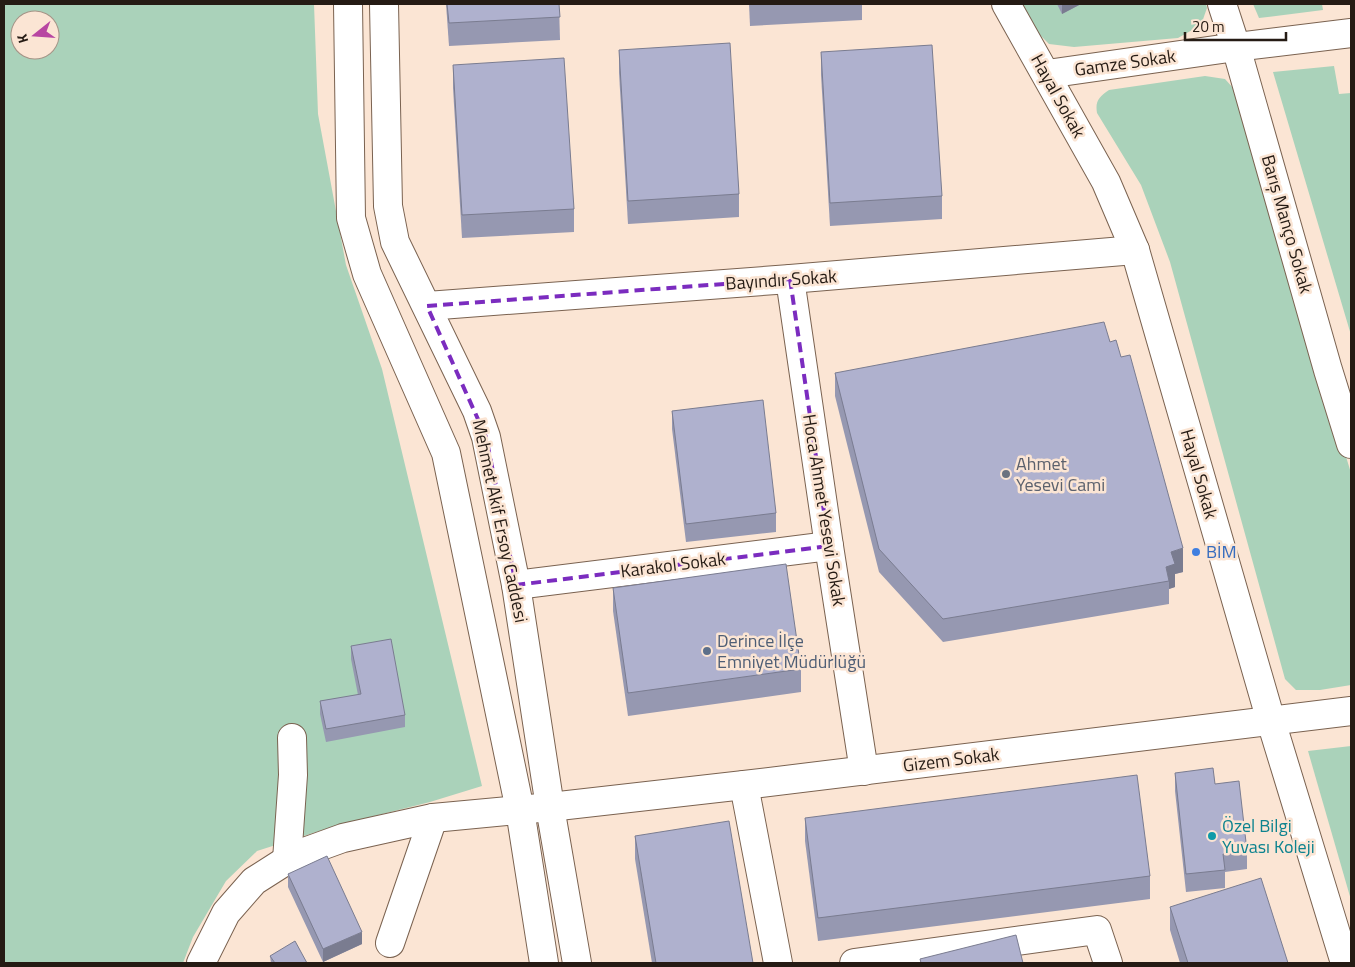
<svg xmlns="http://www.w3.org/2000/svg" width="1355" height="967" font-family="'Titillium Web',sans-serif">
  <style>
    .green { fill: #aad2ba; fill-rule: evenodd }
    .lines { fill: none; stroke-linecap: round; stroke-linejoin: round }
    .minor-casing { stroke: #7a6250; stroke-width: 30 }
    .minor { stroke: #fff; stroke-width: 28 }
    .wall { fill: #9698b1 }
    .shaded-wall { fill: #7a7c90 }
    .building { fill: #afb1ce; stroke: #7a7c90 }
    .marked { fill: none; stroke: #7b2cbf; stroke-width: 4; stroke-dasharray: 10 6; stroke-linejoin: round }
    .worship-dot { fill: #6b7280; stroke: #fbe5d4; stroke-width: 2 }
    .shop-dot { fill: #3f7fe0; stroke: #fbe5d4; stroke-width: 2 }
    .service-dot { fill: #5c6f8a; stroke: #fbe5d4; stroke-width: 2 }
    .culture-dot { fill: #0f9aa8; stroke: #fbe5d4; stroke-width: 2 }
    .labels { text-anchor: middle; stroke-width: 5; stroke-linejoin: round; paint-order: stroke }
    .street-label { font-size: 18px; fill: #251b14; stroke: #fbe5d4 }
    .worship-label { font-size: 18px; fill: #5b616d; stroke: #fbe5d4; text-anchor: start }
    .shop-label { font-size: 18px; fill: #366cbe; stroke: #fbe5d4; text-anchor: start }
    .service-label { font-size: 18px; fill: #4e5e75; stroke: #fbe5d4; text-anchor: start }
    .culture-label { font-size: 18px; fill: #0d838f; stroke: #fbe5d4; text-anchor: start }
  </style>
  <rect width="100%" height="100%" fill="#fbe5d4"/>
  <g class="green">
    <path d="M4,4H314L318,114L346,265L382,369L482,786L430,802L335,826L257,851L226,881L193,937L183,963H4ZM20,20H50V50H20Z"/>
    <polygon points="1020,4 1206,4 1207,8 1201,25 1178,38 1074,47 1049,44 1033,28"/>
    <polygon points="1253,4 1322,4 1323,10 1259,18"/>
    <polygon points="1334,66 1339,94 1351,93 1351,335 1273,72"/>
    <path d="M1205,76L1225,79L1234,89L1351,473V685L1320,690H1296L1285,679L1170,262L1141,185L1097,113C1095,101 1099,97 1109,90Z"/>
    <polygon points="1351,746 1351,900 1308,751"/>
  </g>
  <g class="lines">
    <defs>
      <g id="minor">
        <polyline points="348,4 351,218 367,274 446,453 520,810 544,963"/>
        <polyline points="384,4 388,206 395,242 477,411 486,437 516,585 550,807 577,963"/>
        <polyline points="1006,4 1106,182 1135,250 1271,721 1345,963"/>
        <polyline points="1222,4 1236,47 1328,370 1351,444"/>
        <polyline points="1047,74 1236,47 1351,33"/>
        <polyline points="790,279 829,546 864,771"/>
        <polyline points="427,306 790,279 1135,250"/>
        <polyline points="516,585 829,546"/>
        <polyline points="744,785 778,963"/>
        <polyline points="287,860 293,775 292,738"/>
        <polyline points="390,943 433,818"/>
        <polyline points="201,963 226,913 254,881 287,860 296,855 343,838 433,818 550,807 744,785 1351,711"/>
        <polyline points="854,963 1097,930 1108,963"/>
      </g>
    </defs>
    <use href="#minor" class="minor-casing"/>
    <use href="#minor" class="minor"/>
  </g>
  <g class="wall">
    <polygon points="446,4 559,4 560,40 449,46"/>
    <polygon points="749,4 862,4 862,20 750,26"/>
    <polygon points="1057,4 1081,4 1062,14"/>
    <polygon points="619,50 739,194 739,217 628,224 619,73"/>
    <polygon points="821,52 942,196 942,219 830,226 821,75"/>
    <polygon points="453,65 574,209 574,232 462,238 453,88"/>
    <polygon points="1110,342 1183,572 1175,574 1175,587 1169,589 1169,604 943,642 879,572 835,396 835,373"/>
    <polygon points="672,411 776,513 776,532 686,542 672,429"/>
    <polygon points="613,588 801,669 801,692 628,716 613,611"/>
    <polygon points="351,646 405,715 405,727 326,742 320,714 320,701 358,695 351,659"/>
    <polygon points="1175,773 1215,784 1247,851 1247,869 1225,872 1225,888 1186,892 1175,791"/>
    <polygon points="805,818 1150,876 1150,899 818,941 805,841"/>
    <polygon points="635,836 753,963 652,963 635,859"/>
    <polygon points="288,874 362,944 323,962 288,887"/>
    <polygon points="1170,907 1288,963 1180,963 1170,930"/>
    <polygon points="270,956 307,963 271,963"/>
  </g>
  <g class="shaded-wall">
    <polygon points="1062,4 1081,4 1062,14"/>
    <polygon points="1183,548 1183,572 1175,574 1175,587 1169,589 1169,581 1166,567 1171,552"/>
    <polygon points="362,932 362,944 323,962 323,949"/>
  </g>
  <g class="building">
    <polygon points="447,4 559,4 560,17 449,23"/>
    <polygon points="730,43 739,194 628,201 619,50"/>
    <polygon points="932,45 942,196 830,203 821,52"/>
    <polygon points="564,58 574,209 462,215 453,65"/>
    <polygon points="1104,322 1110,342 1116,340 1121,357 1130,355 1183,548 1171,552 1175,564 1166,567 1169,581 943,619 879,549 835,373"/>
    <polygon points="763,400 776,513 686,524 672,411"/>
    <polygon points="786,564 801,669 628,693 613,588"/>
    <polygon points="391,639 405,715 326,729 320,701 361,694 351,646"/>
    <polygon points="1213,768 1215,784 1239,781 1247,851 1223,854 1225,870 1186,874 1175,773"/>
    <polygon points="1137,775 1150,876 818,918 805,818"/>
    <polygon points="729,821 753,963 656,963 635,836"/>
    <polygon points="327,856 362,932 323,949 288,874"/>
    <polygon points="1261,878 1288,963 1188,963 1170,907"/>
    <polygon points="1016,935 1023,963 921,963 920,959"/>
    <polygon points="295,941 307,963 275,963 270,956"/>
  </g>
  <path class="marked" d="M790,279L829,546L516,585L486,437L427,306Z"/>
  <circle class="worship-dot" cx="1006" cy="474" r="5"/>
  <circle class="shop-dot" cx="1196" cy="552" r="5"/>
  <circle class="service-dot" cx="707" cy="651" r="5"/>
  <circle class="culture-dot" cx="1212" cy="836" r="5"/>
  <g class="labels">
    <g class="street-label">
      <text transform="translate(1125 63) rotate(-8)" y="6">Gamze Sokak</text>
      <text transform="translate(1058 96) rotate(61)" y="6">Hayal Sokak</text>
      <text transform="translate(1287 224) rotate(74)" y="6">Barış Manço Sokak</text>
      <text transform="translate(781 280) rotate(-4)" y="6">Bayındır Sokak</text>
      <text transform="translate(1199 474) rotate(74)" y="6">Hayal Sokak</text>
      <text transform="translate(824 510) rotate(81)" y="6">Hoca Ahmet Yesevi Sokak</text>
      <text transform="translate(500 521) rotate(78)" y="6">Mehmet Akif Ersoy Caddesi</text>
      <text transform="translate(673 565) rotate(-7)" y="6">Karakol Sokak</text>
      <text transform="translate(951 760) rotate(-7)" y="6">Gizem Sokak</text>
    </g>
    <g class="worship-label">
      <text x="1016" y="470">Ahmet<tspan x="1016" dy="21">Yesevi Cami</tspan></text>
    </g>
    <g class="shop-label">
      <text x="1206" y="558">BİM</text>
    </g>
    <g class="service-label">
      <text x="717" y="647">Derince İlçe<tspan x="717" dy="21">Emniyet Müdürlüğü</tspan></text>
    </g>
    <g class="culture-label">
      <text x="1222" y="832">Özel Bilgi<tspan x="1222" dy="21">Yuvası Koleji</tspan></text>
    </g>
  </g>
  <rect width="1355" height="967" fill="none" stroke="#251b14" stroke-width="10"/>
  <g transform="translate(35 35) rotate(253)"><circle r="24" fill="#fbe5d4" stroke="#a59487"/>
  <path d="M0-4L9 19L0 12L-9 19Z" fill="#b846a2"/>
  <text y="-8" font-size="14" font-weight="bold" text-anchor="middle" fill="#251b14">K</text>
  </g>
  <path d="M1185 32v8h101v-8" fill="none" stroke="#251b14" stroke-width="2.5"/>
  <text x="1192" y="32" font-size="15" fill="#251b14" stroke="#fbe5d4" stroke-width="4" paint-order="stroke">20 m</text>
</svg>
